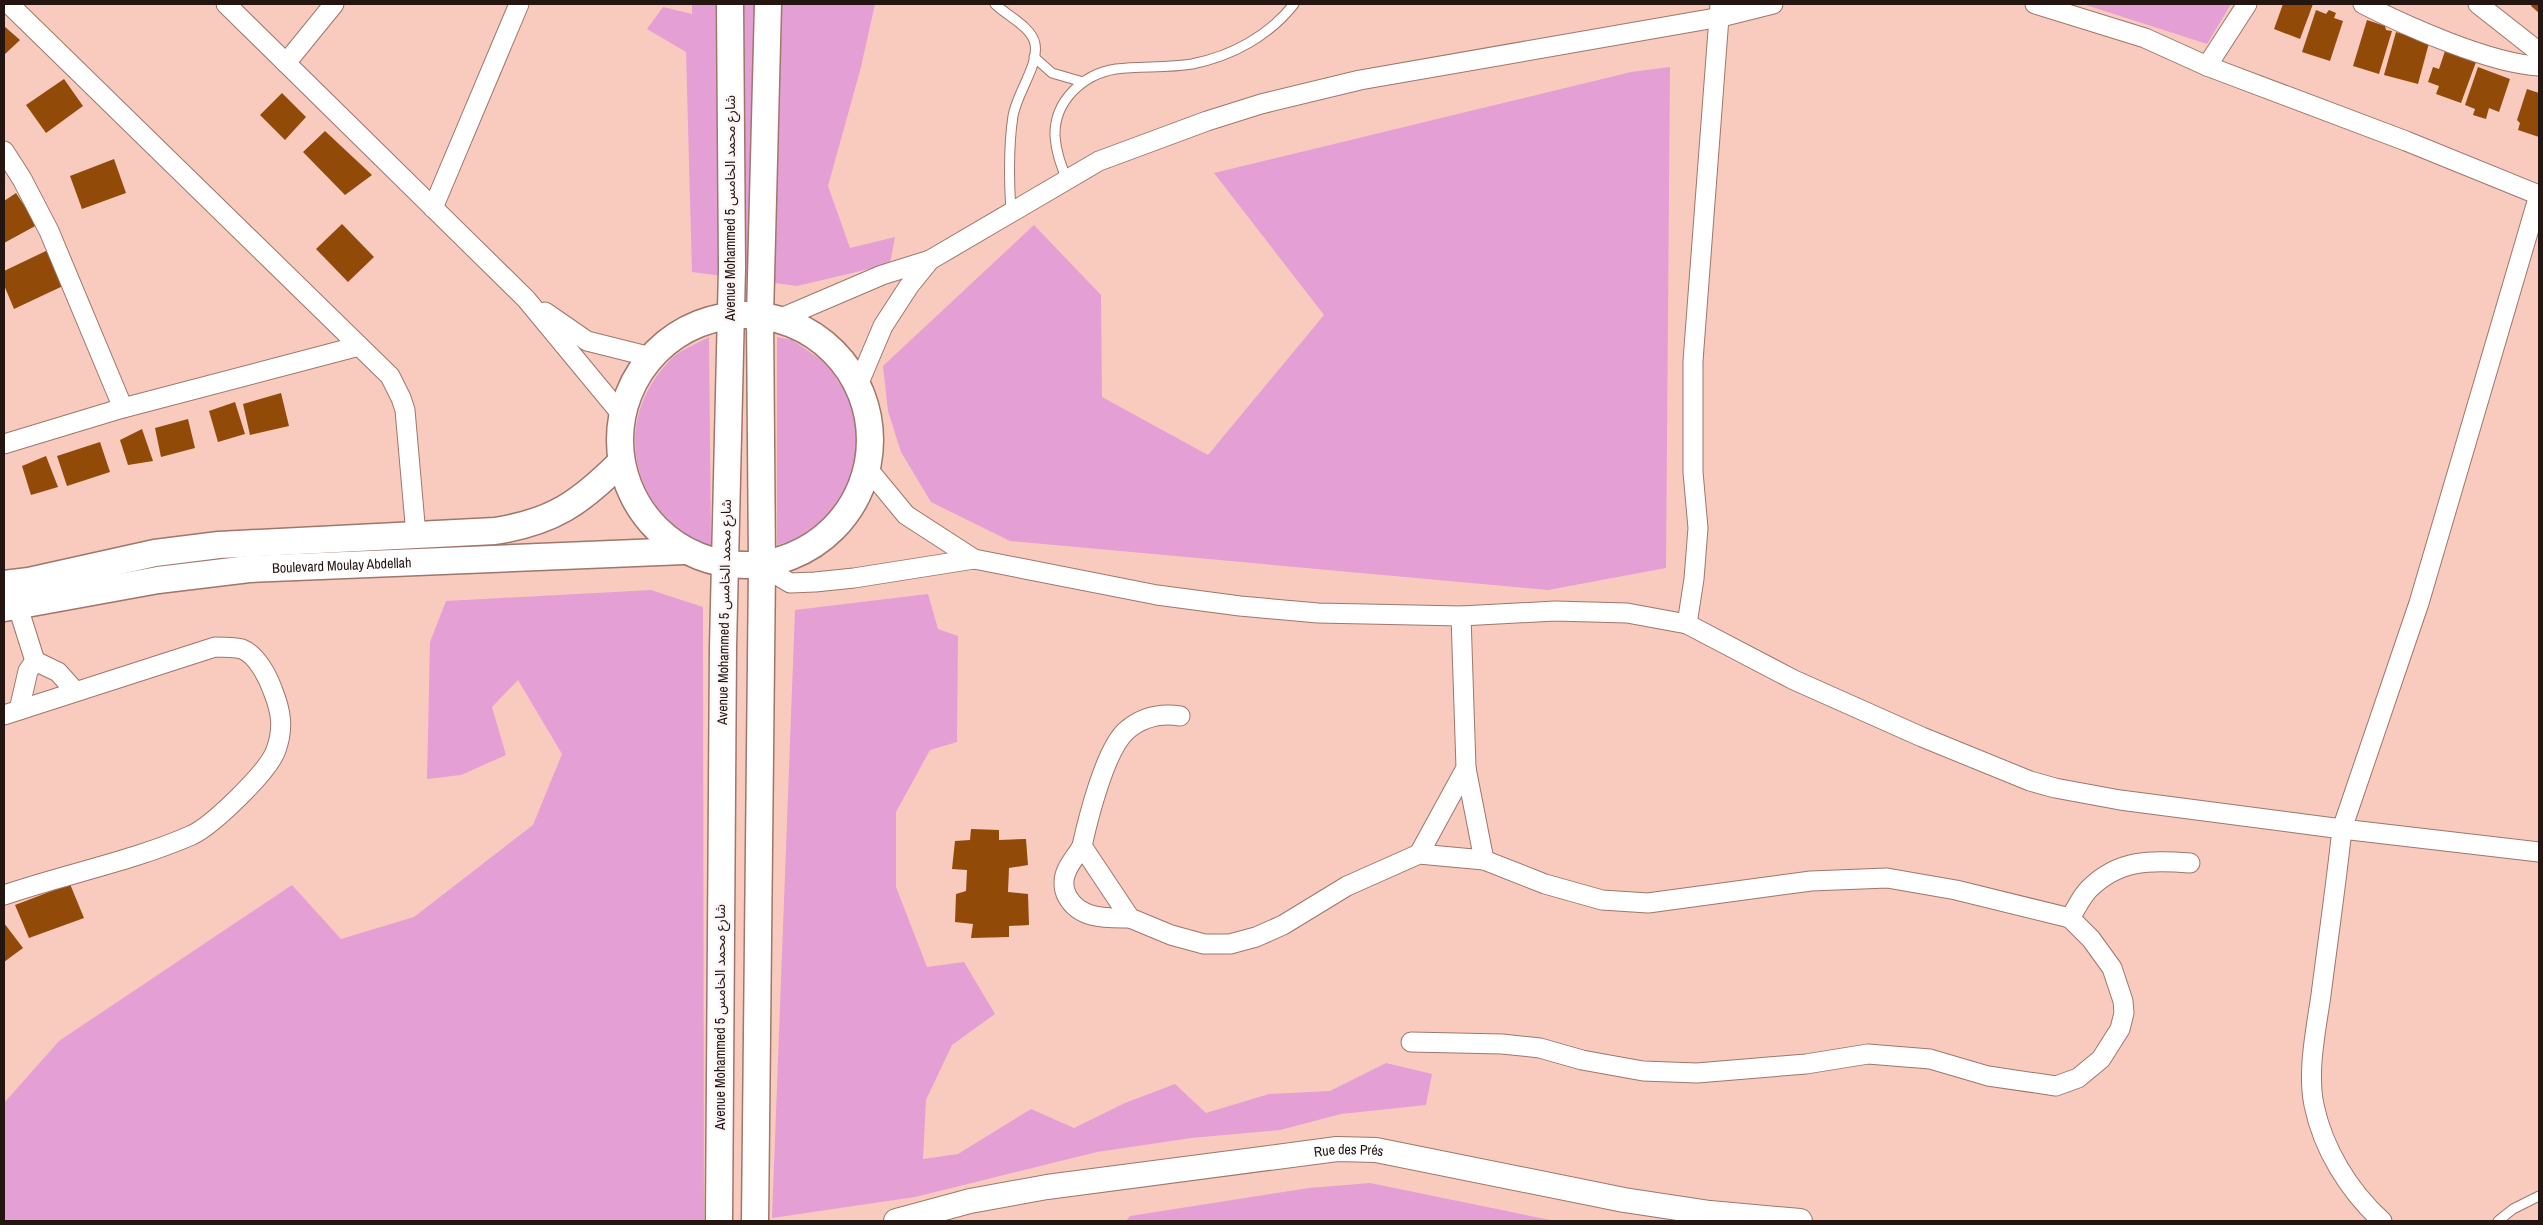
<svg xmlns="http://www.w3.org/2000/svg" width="2543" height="1225" font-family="'Archivo Narrow','Noto Sans Arabic',sans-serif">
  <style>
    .green { fill: #e49fd5 }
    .building { fill: #914a07 }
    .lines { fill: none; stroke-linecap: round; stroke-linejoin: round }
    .service-casing { stroke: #9f766b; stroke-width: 11 }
    .minor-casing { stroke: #9f766b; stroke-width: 21 }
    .tertiary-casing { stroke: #9f766b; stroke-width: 26 }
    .secondary-casing { stroke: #9f766b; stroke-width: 29 }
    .service { stroke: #fff; stroke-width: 9 }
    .minor { stroke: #fff; stroke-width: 19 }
    .tertiary { stroke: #fff; stroke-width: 24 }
    .secondary { stroke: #fff; stroke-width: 26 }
    .labels { text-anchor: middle; stroke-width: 5; stroke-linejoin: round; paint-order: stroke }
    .street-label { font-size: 14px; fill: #241511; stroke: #fcf7f6 }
  </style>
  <rect width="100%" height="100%" fill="#f9cbbf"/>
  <g class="green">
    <polygon points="692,4 875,4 861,67 828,186 850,248 895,237 890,264 797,286 692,272 686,52 647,29 663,7 692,14"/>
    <polygon points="2083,4 2231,4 2207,44"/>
    <polygon points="1670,67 1666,568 1548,590 1010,541 931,502 901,452 888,411 883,366 1034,225 1101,295 1102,397 1208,455 1324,315 1214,173 1631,72"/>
    <path d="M709,337L711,548C702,543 689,539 681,532C623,485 620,410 672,358C682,349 698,343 709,337Z"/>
    <polygon points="777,337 792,340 826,363 849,397 858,436 852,477 832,512 801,538 777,545"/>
    <polygon points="651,590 703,607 704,1221 4,1221 4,1103 59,1041 292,885 341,939 414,917 533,825 562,754 518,680 492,707 506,755 461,775 427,779 430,642 446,601"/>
    <polygon points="928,594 938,629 958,636 957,742 930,750 896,812 896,887 927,967 964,962 995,1014 952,1045 926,1100 923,1159 958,1154 1031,1109 1074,1128 1125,1103 1175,1084 1206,1113 1269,1094 1330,1091 1386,1063 1432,1074 1426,1105 1341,1114 1280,1130 1191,1138 1097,1152 915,1197 772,1218 795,610"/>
    <polygon points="1370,1183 1555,1221 1126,1221 1130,1216 1309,1188"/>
  </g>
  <g class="building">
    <polygon points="2283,4 2313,4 2300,39 2274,29"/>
    <polygon points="2532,4 2539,4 2539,13 2531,6"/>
    <polygon points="2316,10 2326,14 2329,10 2336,13 2334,18 2343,21 2330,61 2302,52"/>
    <polygon points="2367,20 2385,26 2386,30 2392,31 2379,74 2353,66"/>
    <polygon points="4,26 20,40 4,55"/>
    <polygon points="2396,32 2429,43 2418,84 2384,75"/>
    <polygon points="2445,51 2476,62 2461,103 2436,94 2439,86 2428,82 2433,67 2439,69"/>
    <polygon points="2478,67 2510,79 2499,112 2489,108 2486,119 2473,115 2475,109 2465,105"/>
    <polygon points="64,79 83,106 46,133 26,105"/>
    <polygon points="2527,89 2539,93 2539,137 2518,130 2520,123 2517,120"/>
    <polygon points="282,93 306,117 285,140 260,115"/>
    <polygon points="325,131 372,175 345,195 303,152"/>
    <polygon points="114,159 126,193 82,209 70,176"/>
    <polygon points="16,193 37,225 4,243 4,201"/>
    <polygon points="342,224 374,257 348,282 316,249"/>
    <polygon points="48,250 65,285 14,309 4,285 4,271"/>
    <polygon points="281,393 289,426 250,435 243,404"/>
    <polygon points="235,402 245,434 218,442 209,411"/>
    <polygon points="188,419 195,448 161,457 155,428"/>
    <polygon points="142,429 153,461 128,465 120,440"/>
    <polygon points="100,442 110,472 67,486 57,456"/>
    <polygon points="46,456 58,487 31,495 22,466"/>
    <polygon points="971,829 999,830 999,840 1026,839 1028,865 1009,868 1008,892 1028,894 1029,925 1009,926 1009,937 971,938 973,924 955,922 956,894 966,891 967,870 952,869 955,841 970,840"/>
    <polygon points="70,884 84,918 29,938 15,905"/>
    <polygon points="4,923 23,948 4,962"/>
  </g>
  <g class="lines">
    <defs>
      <g id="service">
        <path d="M995,4C1006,15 1032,27 1035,44C1039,66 1017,92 1013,116C1008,148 1009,180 1011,212"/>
        <polyline points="1034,57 1052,73 1083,82"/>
        <path d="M1067,180C1061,165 1056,152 1055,136C1054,101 1083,74 1116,69C1141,66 1167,68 1192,64C1232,56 1269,36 1294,4"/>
        <polyline points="2498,1221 2513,1209 2539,1196"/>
      </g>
      <g id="minor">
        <polyline points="9,4 390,376 401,398 405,410 416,535"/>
        <polyline points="226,4 526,299 622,415"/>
        <polyline points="2035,4 2145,38 2207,66 2406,141 2539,195"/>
        <path d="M2363,4C2406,26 2491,64 2539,66"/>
        <polyline points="2478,4 2539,52"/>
        <polyline points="286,63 334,4"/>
        <polyline points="2207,66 2247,4"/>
        <polyline points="4,151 22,179 49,231 123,408"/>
        <polyline points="2539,195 2419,603 2342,829 2539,852"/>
        <polyline points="433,208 519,4"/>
        <polyline points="545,312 587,341 651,357"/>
        <polyline points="779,319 882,275 930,260 1099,161 1207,121 1261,104 1360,80 1721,17 1773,4"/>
        <polyline points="858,385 883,326 909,286 930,260"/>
        <polyline points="4,444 123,408 359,346"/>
        <polyline points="868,469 906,515 974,559"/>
        <path d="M762,566L790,583L815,582L854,578L974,559L1157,595L1240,606L1318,613L1461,616L1555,611L1627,613L1687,624L1794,680L1922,737L2030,781L2055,788L2120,800L2342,829C2336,885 2328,940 2321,995C2316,1030 2307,1071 2314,1105C2323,1149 2349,1191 2382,1221"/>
        <polyline points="17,604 35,661"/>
        <polyline points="1687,624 1694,579 1698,528 1693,472 1693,361 1720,4"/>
        <polyline points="35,661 58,672 75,691"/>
        <polyline points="19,710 28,671 35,661"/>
        <path d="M4,715L215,647C224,647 234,647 242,649C257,655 268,677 273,691C281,711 284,728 276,750C269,771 213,825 192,835C133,861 65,874 4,895"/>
        <path d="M1180,716C1160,713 1142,717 1126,731C1105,750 1088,819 1082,846L1130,918L1171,935L1204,944H1230L1256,937L1283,925L1347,886L1419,854L1484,860L1545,884L1602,900L1648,903L1811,881L1887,878L1956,890L2070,918L2091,939L2112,968L2123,1001L2124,1013L2120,1029L2101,1059L2078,1078L2056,1086L1988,1076L1930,1059L1868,1054L1806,1064L1697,1073L1643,1071L1582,1060L1540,1048L1502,1044L1411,1042"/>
        <polyline points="1466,768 1484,860"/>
        <path d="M1082,846C1078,854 1071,861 1067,870C1063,878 1063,888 1067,896C1080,920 1107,918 1130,918"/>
        <polyline points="1419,854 1466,768 1461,616"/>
        <path d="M2070,918C2076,909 2081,897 2089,889C2119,859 2151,860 2190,863"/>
      </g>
      <g id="tertiary">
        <path id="s1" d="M896,1221L970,1201L1047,1187L1337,1149L1376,1150L1624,1200L1710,1213L1800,1221"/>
      </g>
      <g id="secondary">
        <circle cx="745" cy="440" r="125"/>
        <path d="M4,584L29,581L155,553L219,545L495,531C553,522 580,503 621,462"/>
        <path id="s2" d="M4,608L158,580L249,569L684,551"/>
        <polyline points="719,1221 723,647 732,268 730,4"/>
        <polyline points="755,1221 762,566 760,316 768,4"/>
      </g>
    </defs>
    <use href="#service" class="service-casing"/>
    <use href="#minor" class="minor-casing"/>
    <use href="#tertiary" class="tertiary-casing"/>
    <use href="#secondary" class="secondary-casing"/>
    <use href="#service" class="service"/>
    <use href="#minor" class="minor"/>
    <use href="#tertiary" class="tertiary"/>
    <use href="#secondary" class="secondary"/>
  </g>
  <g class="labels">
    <g class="street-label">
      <text transform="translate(730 208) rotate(-90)" y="5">Avenue Mohammed 5 شارع محمد الخامس</text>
      <text dy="5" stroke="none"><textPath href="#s2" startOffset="341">Boulevard Moulay Abdellah</textPath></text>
      <text transform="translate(724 612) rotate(-89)" y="5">Avenue Mohammed 5 شارع محمد الخامس</text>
      <text transform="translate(720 1017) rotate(-90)" y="5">Avenue Mohammed 5 شارع محمد الخامس</text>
      <text dy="5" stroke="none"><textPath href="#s1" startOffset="459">Rue des Prés</textPath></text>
    </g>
  </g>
  <rect width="2543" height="1225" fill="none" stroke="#241511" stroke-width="10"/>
</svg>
